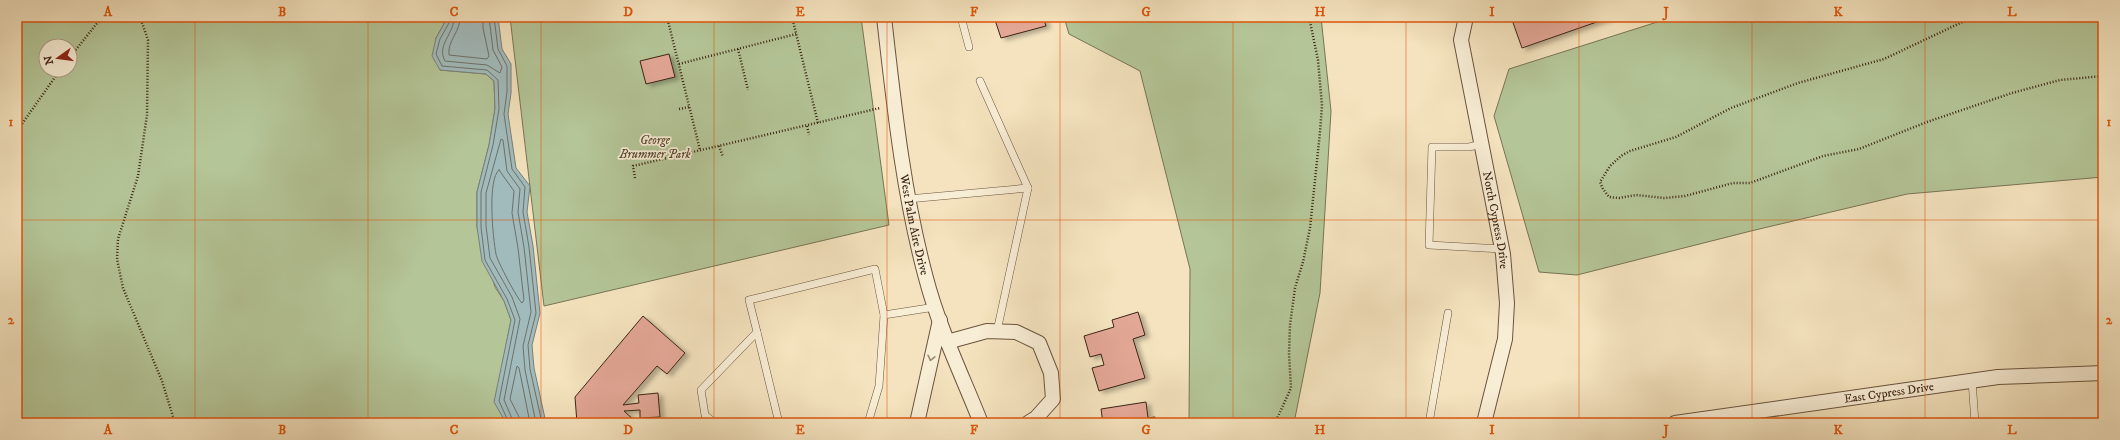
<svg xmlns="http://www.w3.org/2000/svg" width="2120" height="440" font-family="'IM FELL DW Pica',serif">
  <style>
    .green { fill: #b4c597; stroke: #787456; fill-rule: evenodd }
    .water { fill: #a1bbbc; stroke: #797f79 }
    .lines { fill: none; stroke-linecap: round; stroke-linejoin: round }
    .shore { stroke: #6e7068; stroke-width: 1 }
    .building { fill: #e3a796; stroke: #3c2414; filter: url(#shadow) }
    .lane-casing { stroke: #6a543e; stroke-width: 8 }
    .street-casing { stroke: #6a543e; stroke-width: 16 }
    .path { stroke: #3c2414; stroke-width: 2.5; stroke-dasharray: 1 2; stroke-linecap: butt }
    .lane { stroke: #f8edd5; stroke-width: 7 }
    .street { stroke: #f8edd5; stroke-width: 14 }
    .oneway { stroke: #9a8874 }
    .grid { fill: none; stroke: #df560c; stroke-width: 1; stroke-opacity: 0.55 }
    .labels { text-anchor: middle; stroke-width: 3.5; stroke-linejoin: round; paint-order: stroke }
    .park-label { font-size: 12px; font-style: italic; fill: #5a4c35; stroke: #f8edd5 }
    .street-label { font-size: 12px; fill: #3c2414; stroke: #f8edd5 }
    .neatline { fill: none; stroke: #df560c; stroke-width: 1.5 }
    .grid-label { font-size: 13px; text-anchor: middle; font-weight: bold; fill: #df560c }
  </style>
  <defs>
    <filter id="shadow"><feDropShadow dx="4.5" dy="2.5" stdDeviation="2" flood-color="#0004"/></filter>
  </defs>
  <rect width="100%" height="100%" fill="#f4e3be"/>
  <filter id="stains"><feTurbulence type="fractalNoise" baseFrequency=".005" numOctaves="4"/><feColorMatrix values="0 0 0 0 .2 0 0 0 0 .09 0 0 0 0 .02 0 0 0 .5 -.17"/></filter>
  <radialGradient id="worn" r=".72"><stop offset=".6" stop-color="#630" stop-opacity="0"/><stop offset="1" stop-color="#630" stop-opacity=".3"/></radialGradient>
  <g class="green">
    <path d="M17,17H445V22L436,38L440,70L486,74L494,81L495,109L489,145L477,192V227L495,287L504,301L511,320L495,402L506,423H17ZM46,46H70V70H46Z"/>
    <polygon points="510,17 861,17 889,225 544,306"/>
    <polygon points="1064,17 1321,17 1331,111 1320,293 1294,423 1189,423 1190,269 1140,71 1069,34"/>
    <polygon points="1673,17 2103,17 2103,177 1907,194 1751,231 1577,275 1539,272 1494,116 1509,69"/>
  </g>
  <polygon class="water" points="445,17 498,17 502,49 511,64 511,93 508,114 516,168 530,186 527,212 533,246 540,313 532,345 534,368 546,423 506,423 494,402 511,320 504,301 482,261 477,227 477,192 489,145 495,109 494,81 486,74 440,70 432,56 436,38 445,22"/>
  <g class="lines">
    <g class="shore">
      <polyline points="449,17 449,23 440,39 436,54 442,66 487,70 498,80 499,109 493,145 481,192 481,227 485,260 507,299 515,320 499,401 509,423"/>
      <path d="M454,17C455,33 436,45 445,61L487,65L500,73L502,67L493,50L489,17"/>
      <path d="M460,17C461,31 447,41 449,55L487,59L489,56L483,28V17"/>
      <polyline points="494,17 498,49 507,66 507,92 504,114 512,169 525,187 523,212 529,247 536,313 528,345 530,369 542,423"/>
      <path d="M499,170L514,191L512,213L518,248L524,300L522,303C518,300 497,261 496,254C493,239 487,179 499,170Z"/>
      <polyline points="514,423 504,400 520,319 512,297 490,258 486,226 486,193 501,139 503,140 507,171 520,189 518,212 524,247 531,312 523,346 525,370 536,423"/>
      <polyline points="520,423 519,417 510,399 517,366 519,368 530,423"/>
    </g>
  </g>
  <g class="building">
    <polygon points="994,17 1043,17 1046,26 1001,38"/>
    <polygon points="1511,17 1611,17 1522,48"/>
    <polygon points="669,54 675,77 646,84 640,61"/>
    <polygon points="1138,312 1145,335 1133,339 1145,378 1099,391 1092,368 1104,365 1101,354 1090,357 1084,336 1114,327 1112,320"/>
    <polygon points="643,316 685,353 667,374 657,366 623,405 639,403 638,395 658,393 660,417 640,418 640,410 624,411 637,423 577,423 575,397"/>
    <polygon points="1146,402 1148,418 1155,417 1156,423 1103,423 1101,409"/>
  </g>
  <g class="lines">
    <defs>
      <g id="lane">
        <polyline points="961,17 969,47"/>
        <polyline points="980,81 1028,188 997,331"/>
        <polyline points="1482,144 1469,147 1432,147 1429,245 1502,249"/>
        <polyline points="908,199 1028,188"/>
        <polyline points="757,332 779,423"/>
        <polyline points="1972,380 1975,423"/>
        <polyline points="715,423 705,415 701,390 757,332 749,300 875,269 884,315"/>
        <polyline points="868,423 879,386 884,315 935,307"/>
        <polyline points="1429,423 1448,313"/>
      </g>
      <g id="street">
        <path id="s1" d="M884,17C894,105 903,193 926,278C939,328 962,375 981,423"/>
        <path id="s2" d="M1466,17L1461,40L1503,254L1507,303L1505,339L1484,423"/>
        <polyline points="947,342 987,331 1016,332 1039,343 1051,373 1053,399 1036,418 1028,423"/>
        <polyline points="917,423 940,320"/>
        <path id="s3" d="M1675,423L1998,377L2103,373"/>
      </g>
    </defs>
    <use href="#lane" class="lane-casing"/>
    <use href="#street" class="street-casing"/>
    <g class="path">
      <polyline points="140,17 148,40 147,115 138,176 118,239 117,259 123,288 162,381 175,423"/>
      <polyline points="667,17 700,150"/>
      <polyline points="792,17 818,123"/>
      <polyline points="1973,17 1884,59 1798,83 1731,108 1676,137 1630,151 1621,156 1610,166 1600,182 1603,189 1609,197 1619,198 1636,195 1664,198 1685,196 1733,183 1750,183 1823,156 1859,149 1927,122 2012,93 2060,80 2103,76"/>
      <polyline points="738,49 748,90"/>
      <polyline points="70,57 102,17"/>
      <polyline points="679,64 796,34"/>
      <polyline points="679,109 689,107"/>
      <polyline points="807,126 809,135"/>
      <polyline points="17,131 60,70"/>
      <polyline points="719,146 723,157"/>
      <polyline points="635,178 633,166 880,108"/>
      <polyline points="1275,423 1291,388 1289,354 1290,325 1295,288 1303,262 1310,228 1320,132 1322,106 1318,60 1309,17"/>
    </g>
    <use href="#lane" class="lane"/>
    <use href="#street" class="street"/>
  </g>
  <defs><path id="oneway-chevron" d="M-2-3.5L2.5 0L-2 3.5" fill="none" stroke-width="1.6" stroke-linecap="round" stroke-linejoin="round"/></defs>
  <use class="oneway" href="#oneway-chevron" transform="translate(931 358) rotate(103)"/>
  <path class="grid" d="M195,17V423M368,17V423M541,17V423M714,17V423M887,17V423M1060,17V423M1233,17V423M1406,17V423M1579,17V423M1752,17V423M1925,17V423M17,220H2103"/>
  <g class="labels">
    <g class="park-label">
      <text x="655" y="144">George<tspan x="655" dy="14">Brummer Park</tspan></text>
    </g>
    <g class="street-label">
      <text dy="4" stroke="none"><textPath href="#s2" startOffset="207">North Cypress Drive</textPath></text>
      <text dy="4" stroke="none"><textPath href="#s1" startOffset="210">West Palm Aire Drive</textPath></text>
      <text dy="4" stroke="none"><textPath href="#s3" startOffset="216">East Cypress Drive</textPath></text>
    </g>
  </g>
  <rect width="2120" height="440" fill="none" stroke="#f4e3be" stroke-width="44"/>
  <g transform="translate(58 58) rotate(256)"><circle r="19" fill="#f8edd5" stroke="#ad9d88"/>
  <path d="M0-3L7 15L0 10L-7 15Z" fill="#8f2418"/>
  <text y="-6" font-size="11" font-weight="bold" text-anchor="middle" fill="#3c2414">N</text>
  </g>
  <rect x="22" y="22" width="2076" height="396" class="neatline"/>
  <g class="grid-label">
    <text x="108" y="16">A</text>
    <text x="282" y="16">B</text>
    <text x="454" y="16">C</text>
    <text x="628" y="16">D</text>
    <text x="800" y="16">E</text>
    <text x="974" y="16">F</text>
    <text x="1146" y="16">G</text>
    <text x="1320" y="16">H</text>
    <text x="1492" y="16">I</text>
    <text x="1666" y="16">J</text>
    <text x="1838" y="16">K</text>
    <text x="2012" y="16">L</text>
    <text x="11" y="126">1</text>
    <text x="2109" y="126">1</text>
    <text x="11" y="324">2</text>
    <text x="2109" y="324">2</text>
    <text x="108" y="434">A</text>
    <text x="282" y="434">B</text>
    <text x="454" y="434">C</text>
    <text x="628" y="434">D</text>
    <text x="800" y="434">E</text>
    <text x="974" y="434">F</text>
    <text x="1146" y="434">G</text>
    <text x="1320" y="434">H</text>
    <text x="1492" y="434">I</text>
    <text x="1666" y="434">J</text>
    <text x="1838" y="434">K</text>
    <text x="2012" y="434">L</text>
  </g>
  <rect width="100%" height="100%" filter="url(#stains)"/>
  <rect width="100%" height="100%" fill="url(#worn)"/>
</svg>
